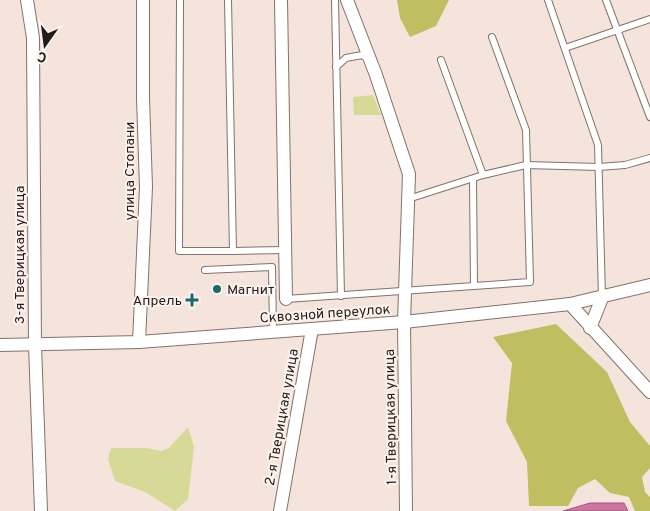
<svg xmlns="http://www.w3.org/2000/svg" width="650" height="511" font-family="Overpass,sans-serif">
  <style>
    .green { fill: #d7d996 }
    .forest { fill: #bfbf62 }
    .water { fill: #ca76a1; stroke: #985b78 }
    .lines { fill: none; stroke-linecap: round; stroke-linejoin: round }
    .service-casing { stroke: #81726b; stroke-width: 8 }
    .minor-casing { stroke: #81726b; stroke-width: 14 }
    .service { stroke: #fff; stroke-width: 6 }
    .minor { stroke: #fff; stroke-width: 12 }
    .poi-dot { fill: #1c696d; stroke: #fdf2ed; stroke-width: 2 }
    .labels { text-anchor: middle; stroke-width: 4; stroke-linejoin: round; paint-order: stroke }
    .street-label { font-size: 14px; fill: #231d19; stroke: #fdf2ed }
    .poi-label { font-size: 14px; fill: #231d19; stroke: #fdf2ed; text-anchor: start }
  </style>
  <rect width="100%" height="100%" fill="#f5e4db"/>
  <g class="green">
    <polygon points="373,95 381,115 354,115 353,97"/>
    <polygon points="188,427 194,447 188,499 175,511 145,492 115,481 108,459 111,448 147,448 161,451 169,448"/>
  </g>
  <g class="forest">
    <polygon points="397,0 449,0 436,26 410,37 400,18"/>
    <polygon points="556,324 607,372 630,422 650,446 650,468 642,477 645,492 650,497 650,511 635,511 629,497 610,493 595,479 578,488 568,506 529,506 527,462 506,421 512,363 493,337"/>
  </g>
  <polygon class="water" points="590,503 624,503 628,511 563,511"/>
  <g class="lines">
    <defs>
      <g id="service">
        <polyline points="180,0 179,251 233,251"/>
        <polyline points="228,0 233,251 285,250"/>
        <polyline points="335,0 341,296"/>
        <polyline points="548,0 598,145 602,298"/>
        <polyline points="606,0 650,117"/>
        <polyline points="565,48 650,19"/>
        <polyline points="441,60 483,175"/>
        <polyline points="336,67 346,58 362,55 368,59"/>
        <polyline points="473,179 474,286"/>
        <polyline points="408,199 483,175 526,165 599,167 625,165 650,158"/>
        <polyline points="205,270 272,267 273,332"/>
        <polyline points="286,299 530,282 526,130 492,37"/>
      </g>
      <g id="minor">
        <polyline points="27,0 33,38 35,345 41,511"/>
        <polyline points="281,0 286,299"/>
        <polyline points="347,0 376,75 409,174 404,322 406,511"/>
        <polyline points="570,304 650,392"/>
        <polyline points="590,328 602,298"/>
        <polyline points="139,342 146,187 143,98 143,0"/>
        <polyline points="0,345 139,342 404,322 570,304 650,285"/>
        <polyline points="280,511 312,329"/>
      </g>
    </defs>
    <use href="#service" class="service-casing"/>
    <use href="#minor" class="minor-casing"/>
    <use href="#service" class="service"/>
    <use href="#minor" class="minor"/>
  </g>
  <g class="poi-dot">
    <circle cx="217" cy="289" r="5"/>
    <path d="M189.5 292.5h5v5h5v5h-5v5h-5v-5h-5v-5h5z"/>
  </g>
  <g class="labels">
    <g class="street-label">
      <text transform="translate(129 171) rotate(-90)" y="5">улица Стопани</text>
      <text transform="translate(19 255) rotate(-90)" y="5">3-я Тверицкая улица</text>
      <text transform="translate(325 313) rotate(-4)" y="5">Сквозной переулок</text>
      <text transform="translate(281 417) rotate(-80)" y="5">2-я Тверицкая улица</text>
      <text transform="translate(390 417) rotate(-91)" y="5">1-я Тверицкая улица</text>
    </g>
    <g class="poi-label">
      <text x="227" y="294">Магнит</text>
      <text x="182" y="305" text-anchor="end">Апрель</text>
    </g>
  </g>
  <g transform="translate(45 45) rotate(194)" stroke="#fdf2ed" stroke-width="4" paint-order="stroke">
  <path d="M0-4L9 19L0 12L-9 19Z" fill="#231d19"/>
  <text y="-8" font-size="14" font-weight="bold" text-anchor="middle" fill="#231d19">С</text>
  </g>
</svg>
